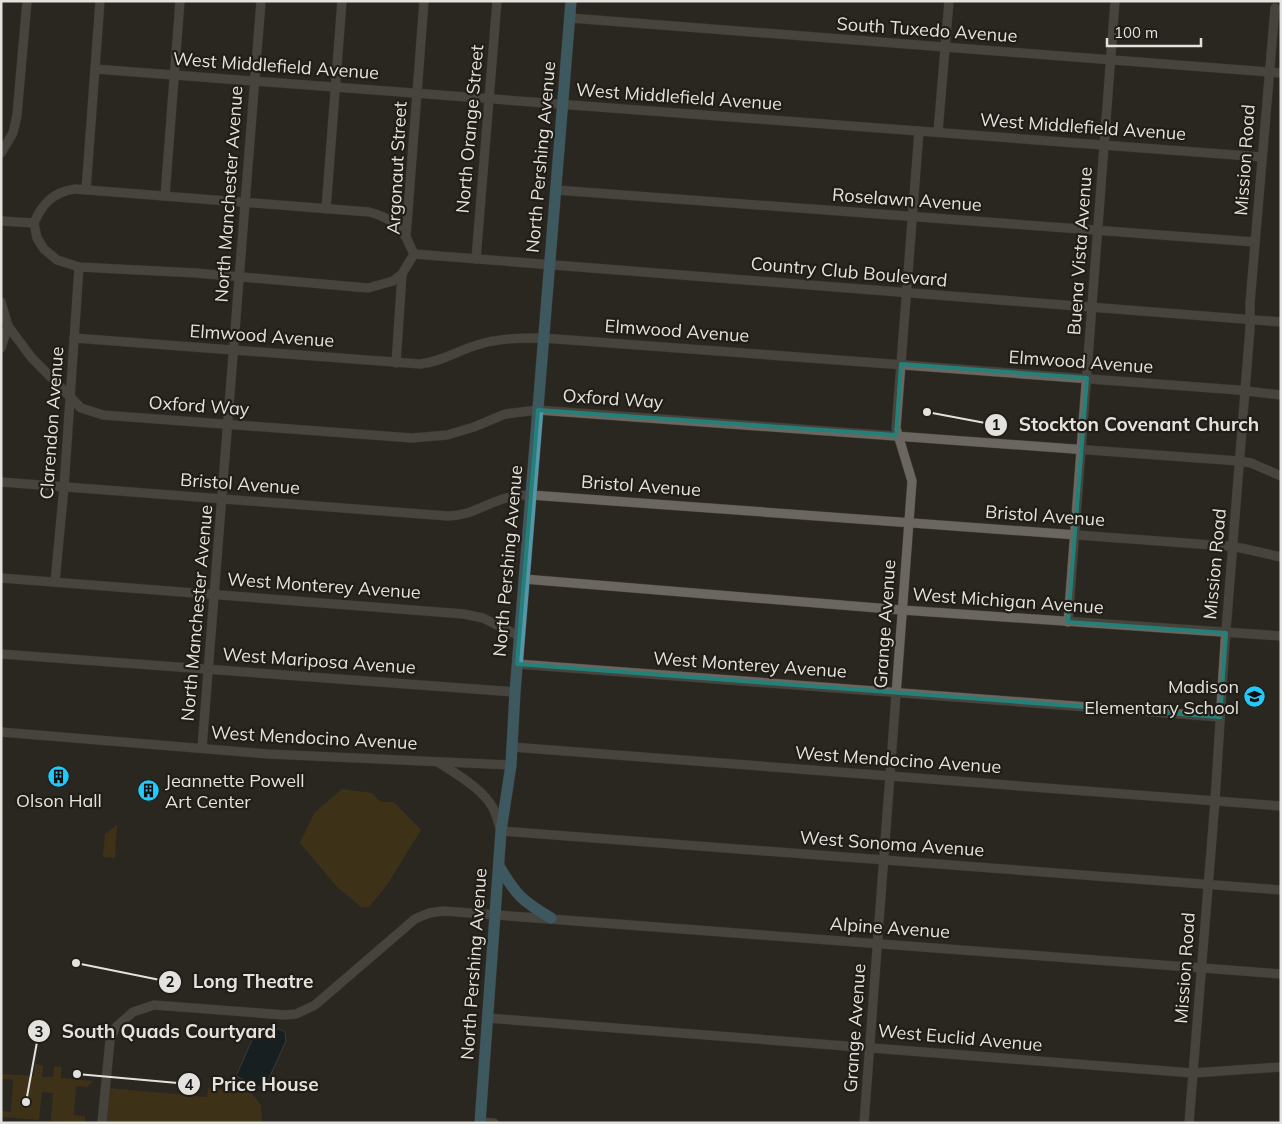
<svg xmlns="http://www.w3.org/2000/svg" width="1282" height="1124" font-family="Mulish,sans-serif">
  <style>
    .green { fill: #55400f }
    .water { fill: #001823; stroke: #44555b }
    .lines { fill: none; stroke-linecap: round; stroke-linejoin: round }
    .minor-casing { stroke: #45423d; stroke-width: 10 }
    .major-casing { stroke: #45423d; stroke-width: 12 }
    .minor { stroke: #6b6760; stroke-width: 9 }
    .major { stroke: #5596ab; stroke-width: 11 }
    .marked { fill: none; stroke: #248179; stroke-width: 4; stroke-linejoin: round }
    .labels { text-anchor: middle; stroke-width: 4.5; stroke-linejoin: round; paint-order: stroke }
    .street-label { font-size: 18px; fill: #e4e2de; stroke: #211d17 }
    .poi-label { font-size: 18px; fill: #e4e2de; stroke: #211d17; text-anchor: end }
    .leader { fill: none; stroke: #e4e2de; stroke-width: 2 }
    .callout-dot { fill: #e4e2de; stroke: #211d17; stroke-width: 2 }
    .mark-label { font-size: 15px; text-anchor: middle; font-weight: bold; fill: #111 }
    .callout-label { font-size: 19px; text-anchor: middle; font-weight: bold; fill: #e4e2de; stroke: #211d17; stroke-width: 4.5; stroke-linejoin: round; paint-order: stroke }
  </style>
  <rect width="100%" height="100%" fill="#2a2721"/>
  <g class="green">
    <polygon points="342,789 372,793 381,802 394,802 421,830 387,885 369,907 361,907 337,887 300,843 314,813"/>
    <polygon points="117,825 115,858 103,857 105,834"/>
    <polygon points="35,1064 43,1065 42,1077 53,1077 54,1066 61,1067 61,1078 93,1081 87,1087 76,1086 74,1115 85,1116 85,1123 51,1121 53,1093 42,1092 39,1120 1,1117 1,1111 11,1112 13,1080 2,1079 1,1074 34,1076"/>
    <polygon points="109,1088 207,1097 208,1088 251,1093 261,1105 262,1123 107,1123"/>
  </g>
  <polygon class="water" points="257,1029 279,1029 285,1032 286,1041 264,1089 236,1076"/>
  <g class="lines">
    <defs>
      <g id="minor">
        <polyline points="570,18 1281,73"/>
        <polyline points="95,69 1262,157"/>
        <polyline points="938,132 949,1"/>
        <polyline points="1,153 13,133 17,115 27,1"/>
        <polyline points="86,190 100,1"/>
        <polyline points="556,190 1255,242"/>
        <polyline points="165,196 180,1"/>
        <polyline points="326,209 342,1"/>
        <path d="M1,221L34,223C42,204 53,192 75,189L369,212C387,217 394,221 406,237"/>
        <polyline points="34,223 37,238 44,249 57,260 79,267 196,273 368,288 393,281 402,274"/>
        <polyline points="414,254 1281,322"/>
        <polyline points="476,259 497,1"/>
        <polyline points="1,302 8,326 31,357 81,408 103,415 412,438 447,435 474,427 505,414 538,410 1239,461 1251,463 1281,476"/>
        <path d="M74,338L420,364C441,362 457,351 477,345C498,338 521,338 543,338L1238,390L1281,395"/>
        <polyline points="1,348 8,326"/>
        <polyline points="396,363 402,274 414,254 406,237 424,1"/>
        <path d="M1,482L448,516C468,516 482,506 500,500C510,496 520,495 531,495L1226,546L1241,548L1281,557"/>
        <polyline points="1,578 464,614 483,618 519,636"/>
        <polyline points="524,579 902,610 1281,636"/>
        <polyline points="55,582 64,487 79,267"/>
        <polyline points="1068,622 1115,1"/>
        <polyline points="1,654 515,692"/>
        <polyline points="517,664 1220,717"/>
        <polyline points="1,732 268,754 511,765"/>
        <polyline points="512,747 1281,806"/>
        <polyline points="202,748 261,1"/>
        <path d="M438,762C456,774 482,788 493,808C497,815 498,824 501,831L1281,890"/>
        <polyline points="487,1018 1193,1073 1281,1067"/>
        <polyline points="480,1122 494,1123"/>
        <polyline points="102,1123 110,1040 116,1027 133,1012 154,1005 285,1015 296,1014 315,1005 415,919 429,913 443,911 1281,974"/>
        <polyline points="864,1123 912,481 896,428 919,131"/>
        <polyline points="1189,1123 1215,801 1225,643 1250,328 1250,303 1275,8"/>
      </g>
      <g id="major">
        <path d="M499,866C516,895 522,901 551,918"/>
        <polyline points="480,1123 501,831 511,765 515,692 571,1"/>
      </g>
    </defs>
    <use href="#minor" class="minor-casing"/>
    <use href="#major" class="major-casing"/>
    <use href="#minor" class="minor"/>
    <use href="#major" class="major"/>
  </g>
  <path d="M0 0H1282V1124H0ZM901,364L1087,378L1068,622L1226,633L1220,717L517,664L538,410L896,435Z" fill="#2a2721" fill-opacity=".55" fill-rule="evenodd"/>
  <path class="marked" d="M901,364L1087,378L1068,622L1226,633L1220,717L517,664L538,410L896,435Z"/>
  <defs>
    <symbol id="school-disc" viewBox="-11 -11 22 22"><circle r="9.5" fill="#21c9fd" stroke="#211d17"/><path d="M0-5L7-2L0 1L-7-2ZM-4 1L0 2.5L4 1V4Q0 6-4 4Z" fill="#111"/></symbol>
    <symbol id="building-disc" viewBox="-11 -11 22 22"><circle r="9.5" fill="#21c9fd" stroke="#211d17"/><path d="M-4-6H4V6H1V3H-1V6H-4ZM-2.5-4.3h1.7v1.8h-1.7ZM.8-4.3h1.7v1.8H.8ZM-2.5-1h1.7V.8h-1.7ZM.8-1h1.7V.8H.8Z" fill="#111"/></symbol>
  </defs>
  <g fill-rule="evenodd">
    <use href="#school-disc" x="1242" y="684" width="25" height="25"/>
    <use href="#building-disc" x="46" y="764" width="25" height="25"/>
    <use href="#building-disc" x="136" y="778" width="25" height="25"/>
  </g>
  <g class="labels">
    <g class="street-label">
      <text transform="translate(927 30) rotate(4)" y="6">South Tuxedo Avenue</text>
      <text transform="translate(276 66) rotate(4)" y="6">West Middlefield Avenue</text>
      <text transform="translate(679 97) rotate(4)" y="6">West Middlefield Avenue</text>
      <text transform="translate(1083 127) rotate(4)" y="6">West Middlefield Avenue</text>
      <text transform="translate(470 129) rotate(-85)" y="6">North Orange Street</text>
      <text transform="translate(541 157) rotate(-85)" y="6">North Pershing Avenue</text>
      <text transform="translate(1245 160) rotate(-86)" y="6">Mission Road</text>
      <text transform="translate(397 168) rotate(-87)" y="6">Argonaut Street</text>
      <text transform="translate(229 194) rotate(-86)" y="6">North Manchester Avenue</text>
      <text transform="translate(907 200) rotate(4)" y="6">Roselawn Avenue</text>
      <text transform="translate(1080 251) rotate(-86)" y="6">Buena Vista Avenue</text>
      <text transform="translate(849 272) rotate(5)" y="6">Country Club Boulevard</text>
      <text transform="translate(677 331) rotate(4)" y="6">Elmwood Avenue</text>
      <text transform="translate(262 336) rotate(4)" y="6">Elmwood Avenue</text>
      <text transform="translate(1081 362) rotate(4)" y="6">Elmwood Avenue</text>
      <text transform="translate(613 399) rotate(4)" y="6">Oxford Way</text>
      <text transform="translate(199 406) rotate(4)" y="6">Oxford Way</text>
      <text transform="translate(52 423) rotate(-86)" y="6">Clarendon Avenue</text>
      <text transform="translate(240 484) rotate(4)" y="6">Bristol Avenue</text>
      <text transform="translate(641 486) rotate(4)" y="6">Bristol Avenue</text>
      <text transform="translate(1045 516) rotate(4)" y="6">Bristol Avenue</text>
      <text transform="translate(508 561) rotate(-85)" y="6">North Pershing Avenue</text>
      <text transform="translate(1215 564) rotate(-85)" y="6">Mission Road</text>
      <text transform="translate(324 586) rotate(4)" y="6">West Monterey Avenue</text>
      <text transform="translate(1008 601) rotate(4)" y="6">West Michigan Avenue</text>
      <text transform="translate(197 613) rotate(-85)" y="6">North Manchester Avenue</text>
      <text transform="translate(885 624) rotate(-86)" y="6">Grange Avenue</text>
      <text transform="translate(319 661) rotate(4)" y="6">West Mariposa Avenue</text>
      <text transform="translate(750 665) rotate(4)" y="6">West Monterey Avenue</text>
      <text transform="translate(314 738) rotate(3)" y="6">West Mendocino Avenue</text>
      <text transform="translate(898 760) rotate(4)" y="6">West Mendocino Avenue</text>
      <text transform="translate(892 844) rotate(4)" y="6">West Sonoma Avenue</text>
      <text transform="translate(890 928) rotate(4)" y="6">Alpine Avenue</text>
      <text transform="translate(474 964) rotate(-86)" y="6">North Pershing Avenue</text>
      <text transform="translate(1185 968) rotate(-86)" y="6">Mission Road</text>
      <text transform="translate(855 1028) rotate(-86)" y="6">Grange Avenue</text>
      <text transform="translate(960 1038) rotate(5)" y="6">West Euclid Avenue</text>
    </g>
    <g class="poi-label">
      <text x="1239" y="693">Madison<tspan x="1239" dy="21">Elementary School</tspan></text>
      <text x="165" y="787" text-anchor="start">Jeannette Powell<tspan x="165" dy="21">Art Center</tspan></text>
      <text x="59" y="807" text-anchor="middle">Olson Hall</text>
    </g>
  </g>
  <path class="leader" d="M927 412L996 425M76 963L170 982M26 1102L39 1031M77 1074L189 1084"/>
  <g class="callout-dot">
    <circle cx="927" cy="412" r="5"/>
    <circle cx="76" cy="963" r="5"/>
    <circle cx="26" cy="1102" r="5"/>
    <circle cx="77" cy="1074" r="5"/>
    <circle cx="996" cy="425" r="12"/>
    <circle cx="170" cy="982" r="12"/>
    <circle cx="39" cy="1031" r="12"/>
    <circle cx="189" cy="1084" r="12"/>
  </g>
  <g class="mark-label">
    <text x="996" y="430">1</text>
    <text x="170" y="987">2</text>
    <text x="39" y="1037">3</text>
    <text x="189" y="1090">4</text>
  </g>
  <g class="callout-label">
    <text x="1139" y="431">Stockton Covenant Church</text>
    <text x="253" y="988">Long Theatre</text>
    <text x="169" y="1038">South Quads Courtyard</text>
    <text x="265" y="1091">Price House</text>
  </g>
  <rect width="1282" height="1124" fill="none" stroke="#e4e2de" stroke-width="5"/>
  <path d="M1107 38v8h94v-8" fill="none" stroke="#e4e2de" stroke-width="2.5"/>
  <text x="1114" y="38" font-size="15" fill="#e4e2de" stroke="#211d17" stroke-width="4" paint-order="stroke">100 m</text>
</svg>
